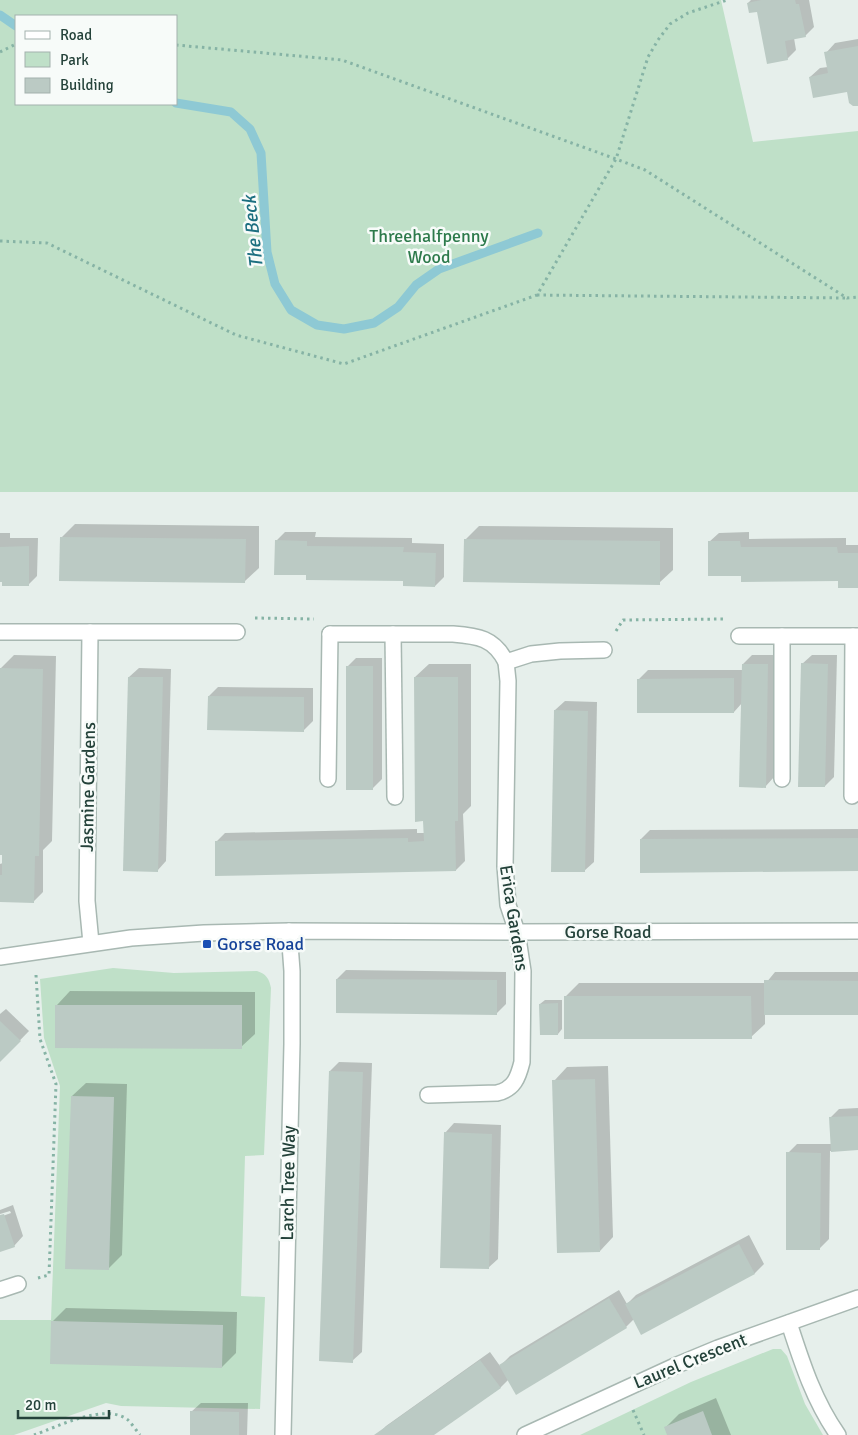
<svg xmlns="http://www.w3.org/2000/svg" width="858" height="1435" font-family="Signika,sans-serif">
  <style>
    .green { fill: #bfe0c8; fill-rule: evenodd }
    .shadow { fill: #0003 }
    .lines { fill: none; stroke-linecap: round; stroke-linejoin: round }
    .stream { stroke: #8ec9d4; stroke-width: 9 }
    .building { fill: #bbcac4 }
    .lane-casing { stroke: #a8b8b2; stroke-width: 18 }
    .street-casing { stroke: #a8b8b2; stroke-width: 18 }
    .path { stroke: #86b3a5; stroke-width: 3; stroke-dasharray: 2.5 4; stroke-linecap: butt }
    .lane { stroke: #fff; stroke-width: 15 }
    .street { stroke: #fff; stroke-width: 15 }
    .transit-dot { fill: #1a4fb4; stroke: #f7fbf9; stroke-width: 2 }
    .labels { text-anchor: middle; stroke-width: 5; stroke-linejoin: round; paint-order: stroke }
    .park-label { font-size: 18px; fill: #2d7a4b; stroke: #f7fbf9 }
    .street-label { font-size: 18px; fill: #24423a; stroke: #f7fbf9 }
    .transit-label { font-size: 18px; fill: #164399; stroke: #f7fbf9; text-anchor: start }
    .water-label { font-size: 19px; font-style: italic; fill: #1c6f80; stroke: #f7fbf9 }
  </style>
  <rect width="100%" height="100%" fill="#e6efeb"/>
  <g class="green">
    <path d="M0,0H721L753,142L858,131V492H0ZM176,16V104H16V16Z"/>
    <path d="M113,968L174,973L257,971C266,974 269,978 271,988L264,1155L245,1156L241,1296L265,1297L260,1409L121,1406L106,1403L14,1435H0V1320H51L60,1086L44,1038L40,979Z"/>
    <polygon points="773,1349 781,1349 787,1356 805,1404 823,1435 580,1435 691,1382"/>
  </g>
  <g class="shadow">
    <polygon points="751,0 809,0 814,27 805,36 794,38 796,50 787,59 758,10 748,3"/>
    <polygon points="858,39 858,104 851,90 810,77 820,68 828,67 826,53 835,43"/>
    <polygon points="75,524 259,526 259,568 245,581 61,538"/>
    <polygon points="479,526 673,528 673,570 659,583 465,540"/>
    <polygon points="285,532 316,532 315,537 412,538 412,543 444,544 444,577 435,586 404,580 307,574 276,541"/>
    <polygon points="749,532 749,539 846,538 846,545 858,545 858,587 839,580 742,574 709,542 719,533"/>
    <polygon points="0,533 10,533 10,538 38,538 37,576 28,585 0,581"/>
    <polygon points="14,655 56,656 52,841 43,850 43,892 34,901 0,901 0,864 3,863 3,854 0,854 0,669"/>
    <polygon points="752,655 777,655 774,777 765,787 742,703 734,712 639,679 648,670 743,670 743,664"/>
    <polygon points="812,655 837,655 834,777 825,786 802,664"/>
    <polygon points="356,658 382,658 382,779 372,789 347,667"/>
    <polygon points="429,664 471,664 471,806 463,814 465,861 456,870 216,842 225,833 417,829 417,833 425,833 415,677"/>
    <polygon points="139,668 171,669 166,861 157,871 129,677"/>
    <polygon points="218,687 313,688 313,721 304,730 209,696"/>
    <polygon points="565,701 597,702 594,862 584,871 555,710"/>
    <polygon points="858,829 858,870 641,839 650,830"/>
    <polygon points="346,970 506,972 506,1004 497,1013 337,979"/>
    <polygon points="775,972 858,972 858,1014 765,1014 765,1024 751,1037 565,997 579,983 766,983"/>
    <polygon points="70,991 255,992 255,1034 241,1047 57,1005"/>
    <polygon points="545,1000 562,1000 562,1029 558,1034 540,1004"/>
    <polygon points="6,1009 29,1031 0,1061 0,1014"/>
    <polygon points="339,1062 372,1063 362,1352 352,1361 330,1071"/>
    <polygon points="608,1066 613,1237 600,1251 554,1081 567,1067"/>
    <polygon points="86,1083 127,1084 122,1255 108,1269 72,1096"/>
    <polygon points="858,1108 858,1149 830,1151 829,1239 820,1248 788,1153 797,1144 832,1144 830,1118 839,1109"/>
    <polygon points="454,1123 501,1125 498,1259 488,1268 445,1133"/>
    <polygon points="13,1205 23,1236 14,1246 0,1250 0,1217 11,1213 10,1211 0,1214 0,1210"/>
    <polygon points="749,1235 764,1264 755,1273 642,1333 634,1319 626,1327 517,1393 509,1379 500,1388 432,1435 377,1435 386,1426 490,1352 500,1366 510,1356 619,1290 627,1304 636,1295"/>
    <polygon points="66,1308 237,1312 236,1353 222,1367 53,1321"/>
    <polygon points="716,1398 731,1435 669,1435 665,1428 679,1414"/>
    <polygon points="201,1403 248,1403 247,1435 191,1435 191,1412"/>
  </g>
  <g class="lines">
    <g class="stream">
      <polyline points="0,15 16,26"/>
      <polyline points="176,103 231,112 250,129 261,153 267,252 275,284 291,310 317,325 344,329 374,323 398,307 416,285 439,269 538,233"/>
    </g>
  </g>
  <g class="building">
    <polygon points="761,0 795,0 796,4 799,4 806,37 785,41 788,60 767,64 757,12 749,13 747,3"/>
    <polygon points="858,46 858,106 853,106 849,103 847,92 813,98 809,77 828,73 824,52"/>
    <polygon points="60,537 246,539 245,583 59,581"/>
    <polygon points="464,539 660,541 660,585 463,582"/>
    <polygon points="275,540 307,541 307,546 404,547 403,552 436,553 435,587 403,586 403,581 306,580 306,575 274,575"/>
    <polygon points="708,541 740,541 741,547 837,547 838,553 858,553 858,588 838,588 838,581 741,582 741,576 708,576"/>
    <polygon points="29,546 29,586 2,586 2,582 0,582 0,547"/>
    <polygon points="801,663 828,664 825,787 798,787"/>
    <polygon points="742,664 768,664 766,788 739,787"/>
    <rect x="346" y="666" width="27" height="124"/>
    <polygon points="0,668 43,669 39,856 35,856 34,903 0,902 0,875 2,875 2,855 0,855"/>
    <polygon points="128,677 163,677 158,872 123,871"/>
    <polygon points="414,677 458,677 458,821 455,821 456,871 215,876 215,841 408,838 408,842 424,841 423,821 415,822"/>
    <polygon points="734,678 734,713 637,713 637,679"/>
    <polygon points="208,696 304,697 304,732 207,730"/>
    <polygon points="554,710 588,711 585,872 551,872"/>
    <polygon points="858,838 858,871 640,873 640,839"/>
    <polygon points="336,979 497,980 497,1015 336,1013"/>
    <polygon points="764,980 858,981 858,1015 764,1015"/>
    <polygon points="564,996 751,996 752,1039 564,1039"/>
    <polygon points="558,1003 558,1035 540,1035 539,1004"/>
    <polygon points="55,1005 242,1005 242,1049 55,1048"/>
    <polygon points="0,1021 21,1041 0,1062"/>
    <polygon points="329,1071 363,1072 353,1363 319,1361"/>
    <polygon points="595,1079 600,1252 557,1253 552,1080"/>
    <polygon points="71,1096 114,1097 109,1270 65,1269"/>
    <polygon points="858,1116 858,1150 831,1152 829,1117"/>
    <polygon points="444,1132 492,1134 489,1269 440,1268"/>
    <polygon points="786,1152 821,1153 820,1250 786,1250"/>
    <polygon points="4,1214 15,1247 0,1252 0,1215"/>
    <polygon points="739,1244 755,1274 641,1335 625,1304"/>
    <polygon points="609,1298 627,1328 516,1395 499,1365"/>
    <polygon points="51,1321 223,1325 222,1368 50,1364"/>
    <polygon points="480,1360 501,1388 434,1435 374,1435"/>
    <polygon points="190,1411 239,1412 239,1435 190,1435"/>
    <polygon points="703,1411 712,1435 667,1435 664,1427"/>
  </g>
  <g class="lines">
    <defs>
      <g id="lane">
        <polyline points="393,634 395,797"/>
        <polyline points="739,636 782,636 782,779"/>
        <polyline points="328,779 330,634"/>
        <polyline points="852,796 853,636"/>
      </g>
      <g id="street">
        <polyline points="0,632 237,632"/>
        <polyline points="90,632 87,901 91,943"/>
        <path d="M330,634H453C478,636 494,638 506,662L531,654L560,651L604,650"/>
        <polyline points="782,636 858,636"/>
        <polyline points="0,957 131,938 204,933 289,931 517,932 858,931"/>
        <path d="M428,1095L497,1093C514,1089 518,1078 522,1062L523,971L517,932L508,905L505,866L508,681L506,662"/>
        <polyline points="0,1290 18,1284"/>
        <path d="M789,1323C802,1363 814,1401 838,1435"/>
        <polyline points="283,1435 292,1044 292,971 289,931"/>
        <polyline points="525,1435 677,1365 718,1348 858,1298"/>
      </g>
    </defs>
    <use href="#lane" class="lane-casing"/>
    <use href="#street" class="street-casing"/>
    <g class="path">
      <polyline points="176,45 342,60 616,159 645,170 847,298 858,297"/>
      <polyline points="0,52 16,44"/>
      <polyline points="0,241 47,243 236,335 344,364 537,295 616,159 648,57 658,40 670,24 688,13 727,0"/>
      <polyline points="537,295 846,298"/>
      <polyline points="255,618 314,619"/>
      <polyline points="616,631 623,620 724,619"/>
      <polyline points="36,975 40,1039 56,1084 49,1275 38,1278"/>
      <polyline points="633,1410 644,1435"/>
      <path d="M34,1435C57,1427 105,1402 128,1420C132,1424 136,1430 140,1435"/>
    </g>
    <use href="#lane" class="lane"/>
    <use href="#street" class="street"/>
  </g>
  <rect class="transit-dot" x="202" y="939" width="10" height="10" rx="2.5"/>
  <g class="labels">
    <g class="park-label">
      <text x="429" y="242">Threehalfpenny<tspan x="429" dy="21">Wood</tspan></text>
    </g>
    <g class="street-label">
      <text transform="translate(88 787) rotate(-89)" y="6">Jasmine Gardens</text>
      <text transform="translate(514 918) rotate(81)" y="6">Erica Gardens</text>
      <text x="608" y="938">Gorse Road</text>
      <text transform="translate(288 1183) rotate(-89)" y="6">Larch Tree Way</text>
      <text transform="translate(690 1361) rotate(-22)" y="6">Laurel Crescent</text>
    </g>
    <g class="transit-label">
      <text x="217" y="950">Gorse Road</text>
    </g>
    <g class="water-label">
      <text transform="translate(252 232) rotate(-96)" y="7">The Beck</text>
    </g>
  </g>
  <rect x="15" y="15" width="162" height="90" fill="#f7fbf9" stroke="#a3b1ad"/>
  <rect x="25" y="31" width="25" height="8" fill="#ffffff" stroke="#a3b1ad"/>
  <text x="60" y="40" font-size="15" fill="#24423a">Road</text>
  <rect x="25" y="52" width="25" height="15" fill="#bfe0c8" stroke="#a3b1ad"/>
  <text x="60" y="65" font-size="15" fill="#24423a">Park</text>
  <rect x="25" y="78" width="25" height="15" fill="#bbcac4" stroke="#a3b1ad"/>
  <text x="60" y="90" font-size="15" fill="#24423a">Building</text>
  <path d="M18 1410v8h91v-8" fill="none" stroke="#24423a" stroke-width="2.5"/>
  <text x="25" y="1410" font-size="15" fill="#24423a" stroke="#f7fbf9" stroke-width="4" paint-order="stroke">20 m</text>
</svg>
